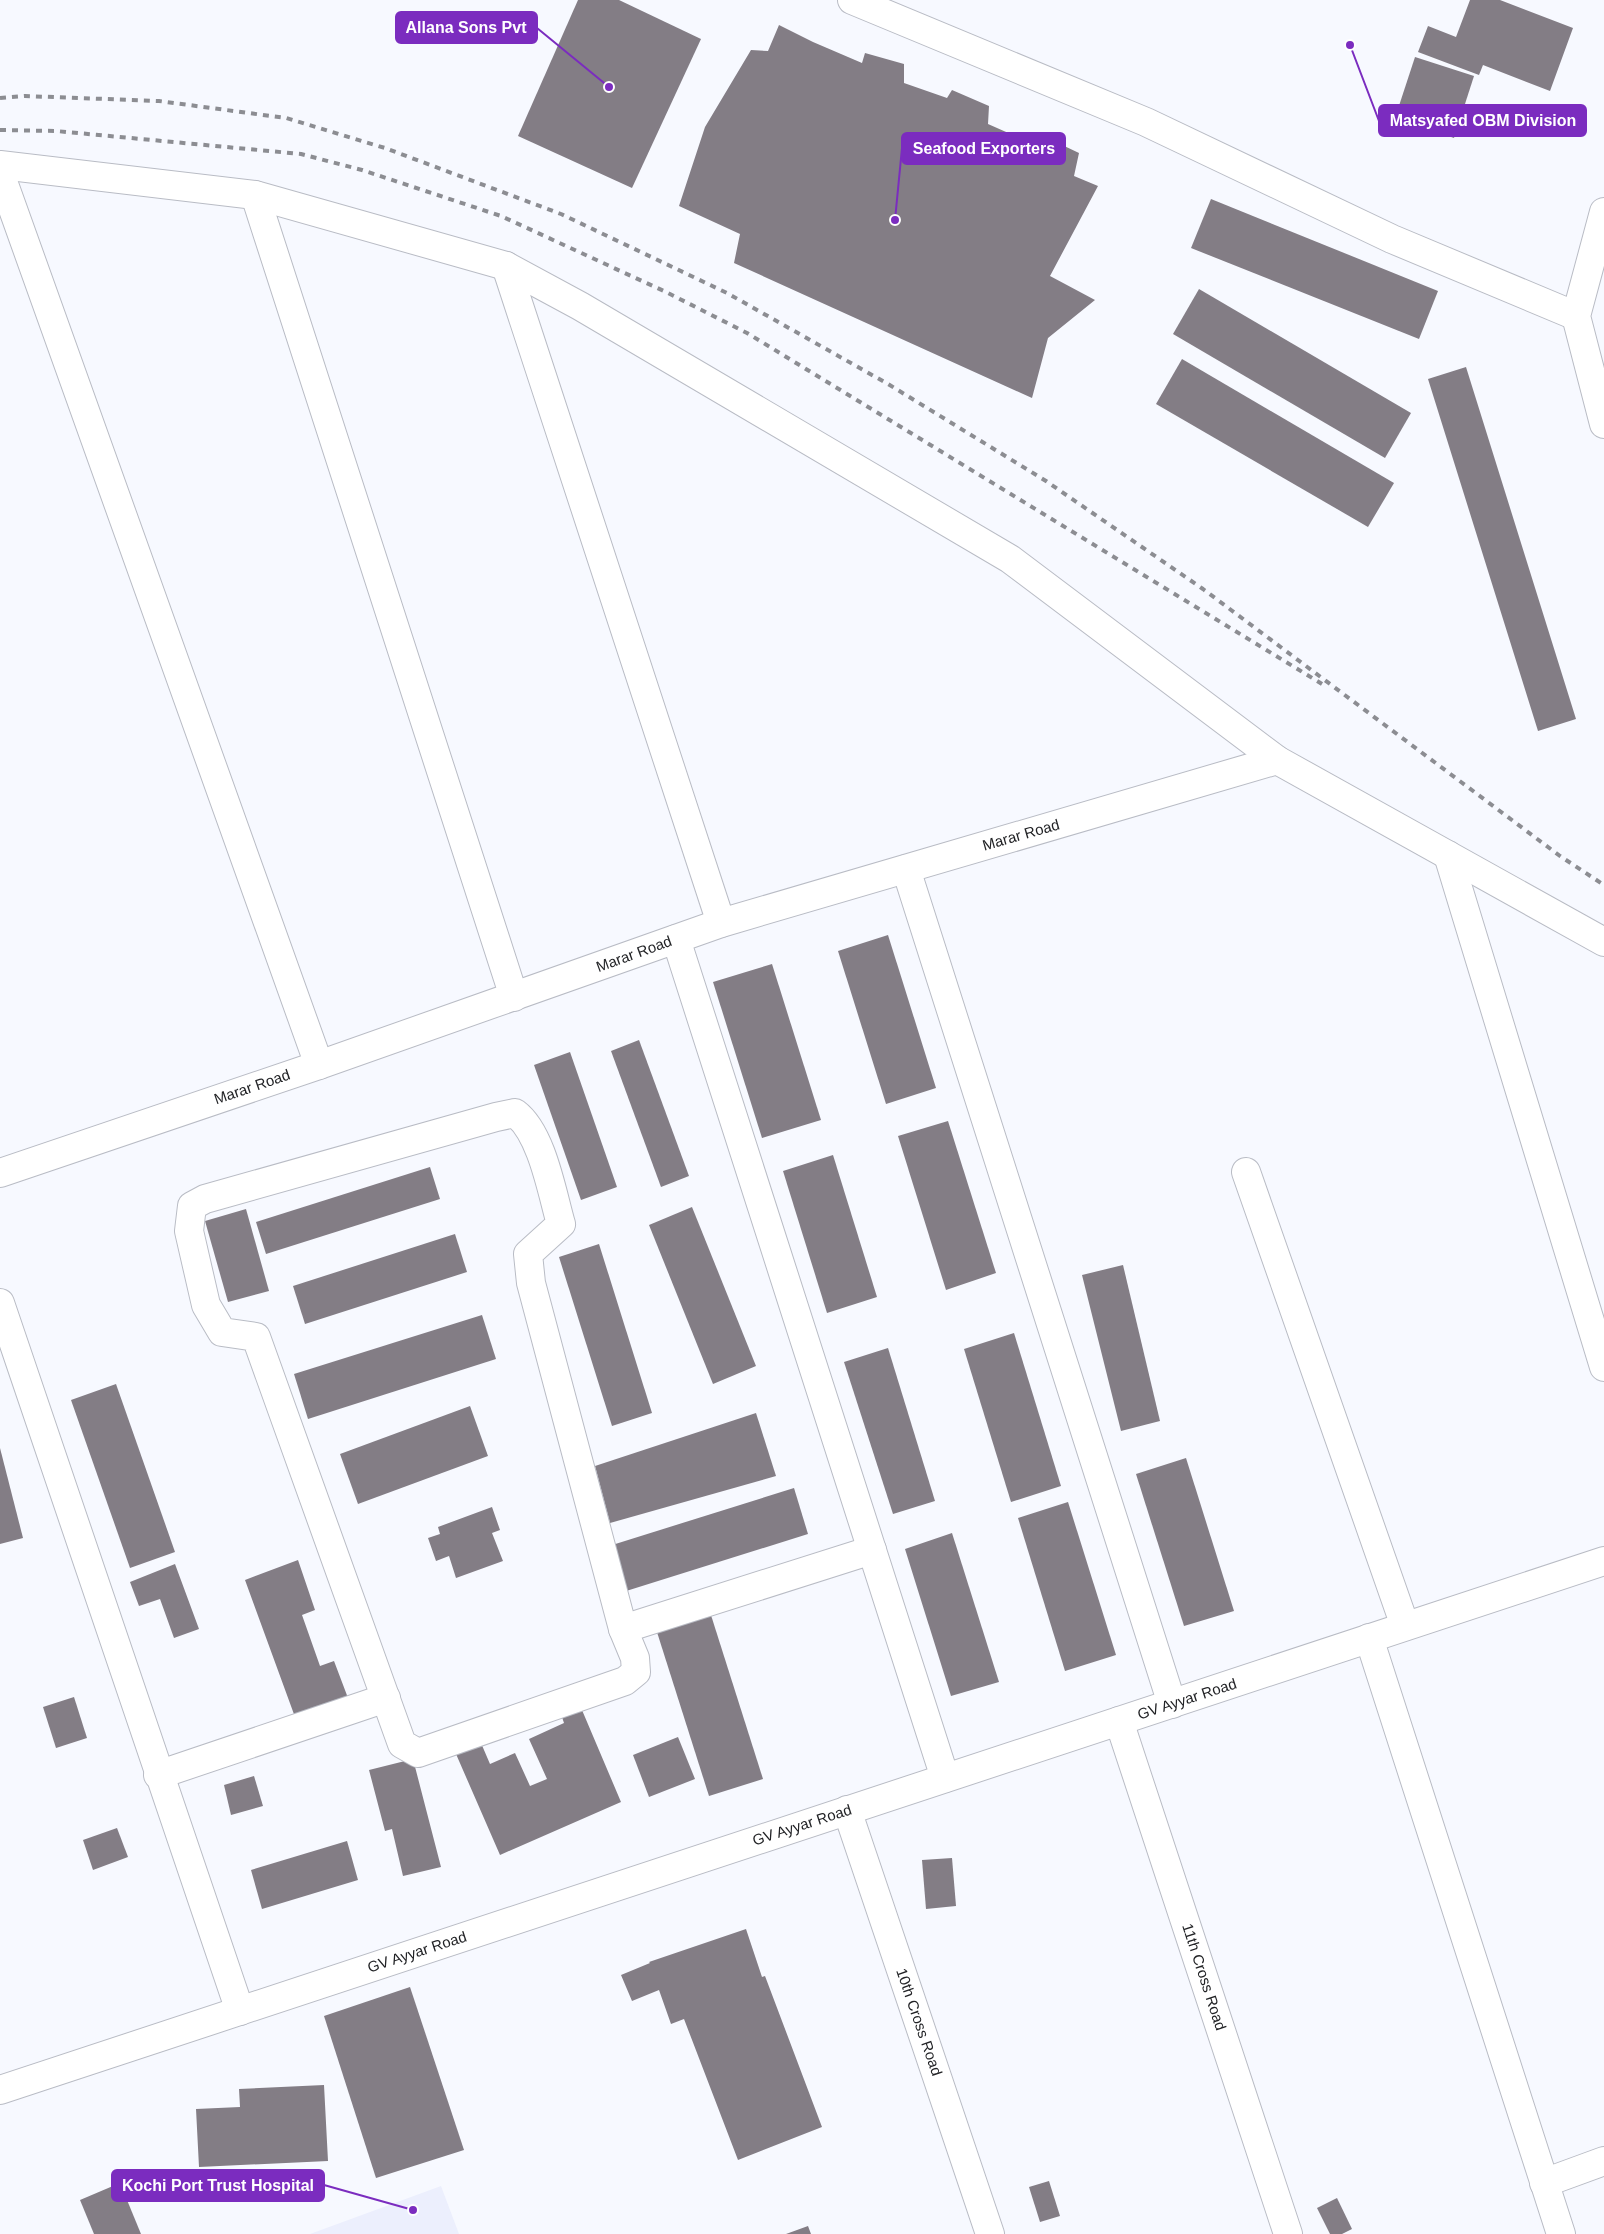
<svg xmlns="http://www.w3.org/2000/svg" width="1604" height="2234" font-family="Arial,sans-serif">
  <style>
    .built { fill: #eceffd }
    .building { fill: #837d85 }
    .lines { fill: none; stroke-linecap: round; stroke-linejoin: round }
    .minor-casing { stroke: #b9bcc5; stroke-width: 30 }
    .minor { stroke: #fff; stroke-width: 28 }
    .rail { stroke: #8c8d92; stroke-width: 4; stroke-dasharray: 6 6; stroke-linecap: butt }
    .labels { text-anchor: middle; stroke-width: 4.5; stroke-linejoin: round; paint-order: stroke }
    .street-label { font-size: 15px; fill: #222326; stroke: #fff }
    .leader { fill: none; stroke: #7b2cbf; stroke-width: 2 }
    .callout-dot { fill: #7b2cbf; stroke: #fff; stroke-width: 2 }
    .callout { fill: #7b2cbf; stroke: #7b2cbf; stroke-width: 2 }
    .callout-label { font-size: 16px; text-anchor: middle; font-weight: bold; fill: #fff }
  </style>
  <rect width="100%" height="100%" fill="#f7f9ff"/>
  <polygon class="built" points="441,2186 459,2234 310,2234"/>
  <g class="building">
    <polygon points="578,0 619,0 701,39 632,188 518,136"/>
    <polygon points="1470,0 1500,0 1573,28 1550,91 1483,65 1479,75 1418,52 1428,26 1456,37"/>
    <polygon points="779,25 813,42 862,63 865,53 904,64 904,83 947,98 952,90 989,106 988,124 1036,145 1039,134 1079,153 1074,176 1098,186 1050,276 1095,300 1048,338 1032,398 734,263 740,234 679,206 705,127 751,50 768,51"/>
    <polygon points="1415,57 1474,76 1454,138 1395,118"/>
    <polygon points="1211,199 1438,291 1419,339 1191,248"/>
    <polygon points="1199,289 1411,413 1385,458 1173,334"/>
    <polygon points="1182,359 1394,483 1368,527 1156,404"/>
    <polygon points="1466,367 1576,719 1538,731 1428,379"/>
    <polygon points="888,935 936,1088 886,1104 838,951"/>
    <polygon points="772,964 821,1120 762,1138 713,982"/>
    <polygon points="639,1040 689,1176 661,1187 611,1051"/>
    <polygon points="570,1052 617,1187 581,1200 534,1065"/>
    <polygon points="948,1121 996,1273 946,1290 898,1136"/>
    <polygon points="833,1155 877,1297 827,1313 783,1171"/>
    <polygon points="430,1167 440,1199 266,1254 256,1222"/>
    <polygon points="692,1207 756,1366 713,1384 649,1225"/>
    <polygon points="246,1209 269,1291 228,1302 205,1221"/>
    <polygon points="455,1234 467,1272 305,1324 293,1286"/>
    <polygon points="599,1244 652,1413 612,1426 559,1257"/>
    <polygon points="1123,1265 1160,1421 1121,1431 1082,1275"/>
    <polygon points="482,1315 496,1359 308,1419 294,1374"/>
    <polygon points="1014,1333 1061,1486 1011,1502 964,1349"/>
    <polygon points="888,1348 935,1501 893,1514 844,1362"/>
    <polygon points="116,1384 175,1552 130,1568 71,1400"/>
    <polygon points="470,1406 488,1456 358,1504 340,1454"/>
    <polygon points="756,1413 776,1476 610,1523 595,1466"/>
    <polygon points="0,1448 23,1538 0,1544"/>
    <polygon points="1186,1458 1234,1611 1184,1626 1136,1474"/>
    <polygon points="794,1488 808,1534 623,1592 609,1546"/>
    <polygon points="1068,1502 1116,1655 1065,1671 1018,1518"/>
    <polygon points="492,1507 500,1530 492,1533 503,1561 456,1578 449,1556 436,1561 428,1538 440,1534 438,1527"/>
    <polygon points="952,1533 999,1682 951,1696 905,1549"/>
    <polygon points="298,1560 315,1610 302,1615 320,1666 334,1661 348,1698 295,1717 245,1580"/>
    <polygon points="175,1564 199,1629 174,1638 160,1599 139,1606 130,1582"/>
    <polygon points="710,1612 763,1779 709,1796 656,1629"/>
    <polygon points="74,1697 87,1738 56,1748 43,1707"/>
    <polygon points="579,1703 621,1802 500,1855 456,1754 481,1743 490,1764 515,1753 530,1786 547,1779 529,1739 564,1723 560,1711"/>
    <polygon points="678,1737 695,1779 649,1797 633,1755"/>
    <polygon points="413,1759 441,1867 403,1876 392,1829 385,1831 369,1770"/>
    <polygon points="254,1776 263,1806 231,1815 224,1785"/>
    <polygon points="117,1828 128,1857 93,1870 83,1840"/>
    <polygon points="347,1841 358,1880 262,1909 251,1870"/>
    <polygon points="952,1858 956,1906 926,1909 922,1860"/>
    <polygon points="746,1929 762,1977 765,1976 822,2127 738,2160 684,2019 671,2024 659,1990 632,2001 621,1975 650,1963 649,1962"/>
    <polygon points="410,1987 464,2150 376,2178 324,2016"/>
    <polygon points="324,2085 328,2161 199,2167 196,2109 240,2107 239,2089"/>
    <polygon points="1049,2181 1060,2216 1040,2222 1029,2187"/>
    <polygon points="120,2183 141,2234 94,2234 80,2200"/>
    <polygon points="1337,2198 1352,2229 1342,2234 1330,2234 1317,2208"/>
    <polygon points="808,2226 811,2234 786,2234"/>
  </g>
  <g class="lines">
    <defs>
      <g id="minor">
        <polyline points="852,0 1146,122 1392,239 1576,316"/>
        <polyline points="0,165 255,195 506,266 580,306 1010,559 1277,760 1604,942"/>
        <polyline points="0,173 319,1065"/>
        <polyline points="255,195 514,997"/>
        <polyline points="1604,212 1576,316 1604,424"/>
        <polyline points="506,266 721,923"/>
        <polyline points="1448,855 1604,1367"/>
        <polyline points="906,869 1172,1704"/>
        <polyline points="676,939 945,1778"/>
        <path d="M515,1113C542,1133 552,1193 561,1224L528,1254L531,1283L623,1629L635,1658L636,1672L625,1681L418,1753L402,1744L256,1337L222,1332L206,1305L189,1231L192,1206L205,1199L496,1117Z"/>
        <polyline points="1246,1172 1405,1626"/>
        <polyline points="0,1173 319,1065 721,923 1277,760"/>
        <polyline points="0,1303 240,2011"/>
        <polyline points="623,1629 872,1550"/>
        <polyline points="1369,1638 1561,2234"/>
        <polyline points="1119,1721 1288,2234"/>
        <polyline points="158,1775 386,1698"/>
        <polyline points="847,1810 990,2234"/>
        <polyline points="0,2090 1604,1561"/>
        <polyline points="1544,2183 1604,2161"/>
      </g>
    </defs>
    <use href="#minor" class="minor-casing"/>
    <use href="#minor" class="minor"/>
    <g class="rail">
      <polyline points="0,98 25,96 159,101 286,118 385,148 561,214 727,293 888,384 1046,481 1203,589 1560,856 1604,885"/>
      <polyline points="0,130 56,131 301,154 362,170 501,216 666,292 747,333 1322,684"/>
    </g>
  </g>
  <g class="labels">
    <g class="street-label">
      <text transform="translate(1021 835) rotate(-16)" y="5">Marar Road</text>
      <text transform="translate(634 954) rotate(-20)" y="5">Marar Road</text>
      <text transform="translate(252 1087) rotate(-19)" y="5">Marar Road</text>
      <text transform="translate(1187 1699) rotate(-18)" y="5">GV Ayyar Road</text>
      <text transform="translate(802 1825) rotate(-18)" y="5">GV Ayyar Road</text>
      <text transform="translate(417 1952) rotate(-18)" y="5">GV Ayyar Road</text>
      <text transform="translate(1204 1977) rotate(72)" y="5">11th Cross Road</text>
      <text transform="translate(919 2022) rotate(71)" y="5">10th Cross Road</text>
    </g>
  </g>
  <path class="leader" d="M609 87L537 28M1350 45L1379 121M895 220L902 148M413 2210L324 2185"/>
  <g class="callout-dot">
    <circle cx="609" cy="87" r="5"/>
    <circle cx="1350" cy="45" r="5"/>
    <circle cx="895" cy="220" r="5"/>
    <circle cx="413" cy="2210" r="5"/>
  </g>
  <g class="callout">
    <rect x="396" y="12" width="141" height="31" rx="5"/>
    <rect x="1379" y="105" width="207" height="31" rx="5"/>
    <rect x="902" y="133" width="163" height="31" rx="5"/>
    <rect x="112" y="2170" width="212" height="31" rx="5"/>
  </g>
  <g class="callout-label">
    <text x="466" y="33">Allana Sons Pvt</text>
    <text x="1483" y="126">Matsyafed OBM Division</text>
    <text x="984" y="154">Seafood Exporters</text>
    <text x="218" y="2191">Kochi Port Trust Hospital</text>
  </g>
</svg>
